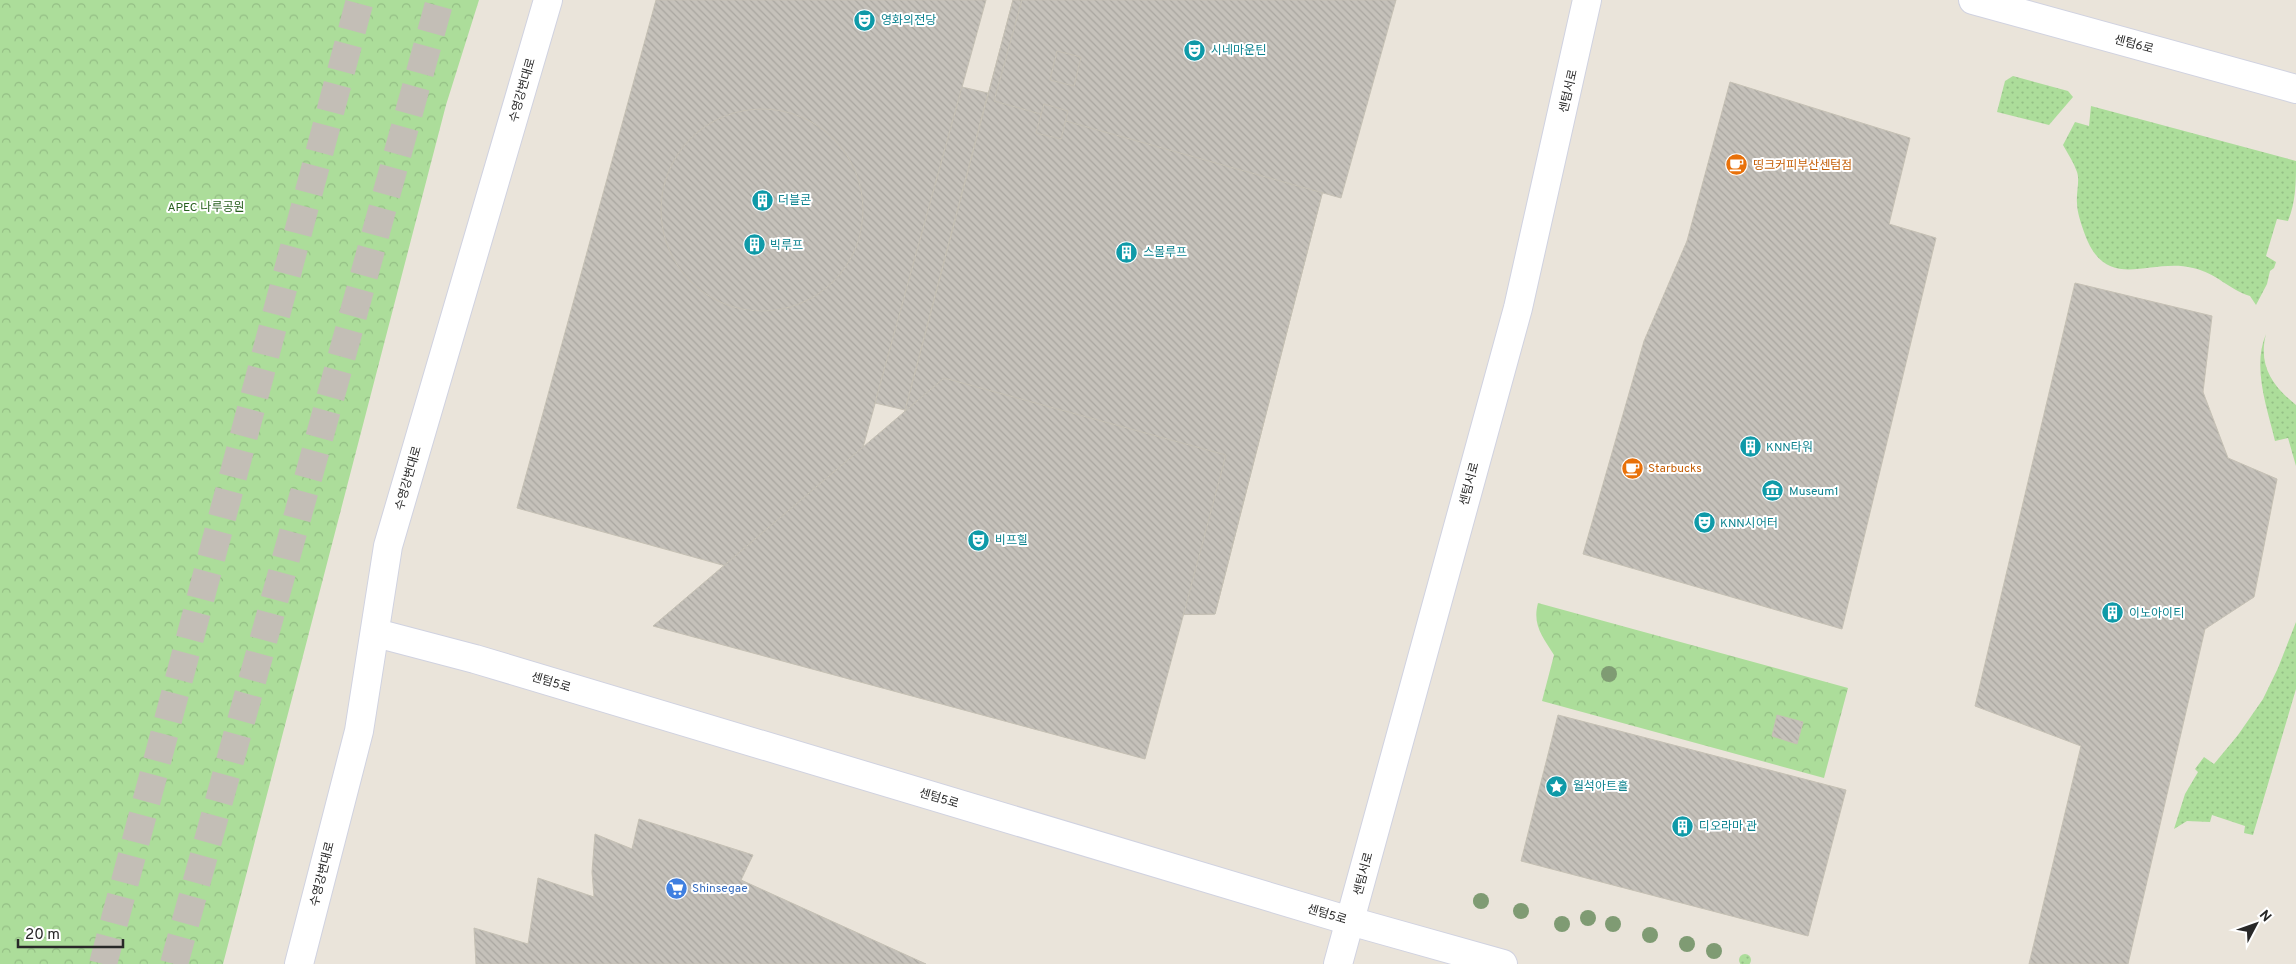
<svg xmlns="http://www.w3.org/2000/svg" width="2296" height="964" font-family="Overpass,'Noto Sans KR',sans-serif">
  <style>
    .grass { fill: url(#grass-dots) }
    .park { fill: url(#park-crowns) }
    .building { fill: url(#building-back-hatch); stroke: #c5c0b4; fill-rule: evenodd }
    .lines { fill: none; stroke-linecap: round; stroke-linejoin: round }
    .highway-tunnel { stroke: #c3beb6; stroke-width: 28; stroke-dasharray: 28 14; stroke-linecap: butt }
    .street-casing { stroke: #d0d2e0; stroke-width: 30 }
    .secondary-casing { stroke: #d0d2e0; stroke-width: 30 }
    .street { stroke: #fff; stroke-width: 28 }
    .secondary { stroke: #fff; stroke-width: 28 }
    .tree { fill: #7f9b73 }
    .labels { text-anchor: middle; stroke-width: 4; stroke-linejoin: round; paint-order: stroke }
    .culture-label { font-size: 12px; fill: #0d838f; stroke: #fff; text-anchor: start }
    .street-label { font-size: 12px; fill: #282828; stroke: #fff }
    .food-label { font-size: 12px; fill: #c56008; stroke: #fff; text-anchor: start }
    .park-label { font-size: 12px; fill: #275f1e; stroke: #fff }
    .shop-label { font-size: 12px; fill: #366cbe; stroke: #fff; text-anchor: start }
  </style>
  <defs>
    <pattern id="grass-dots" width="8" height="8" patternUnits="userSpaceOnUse" patternTransform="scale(1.25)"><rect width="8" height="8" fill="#acdd9a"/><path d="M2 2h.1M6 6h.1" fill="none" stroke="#94be85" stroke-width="1.8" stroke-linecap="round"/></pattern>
    <pattern id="park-crowns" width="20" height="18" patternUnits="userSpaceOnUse" patternTransform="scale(1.25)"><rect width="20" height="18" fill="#acdd9a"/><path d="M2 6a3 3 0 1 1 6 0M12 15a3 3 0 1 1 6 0" fill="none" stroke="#94be85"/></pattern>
    <pattern id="building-back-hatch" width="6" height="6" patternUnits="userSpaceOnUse" patternTransform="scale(1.25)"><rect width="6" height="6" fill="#c5c1ba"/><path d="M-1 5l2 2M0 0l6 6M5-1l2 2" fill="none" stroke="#a9a6a0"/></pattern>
  </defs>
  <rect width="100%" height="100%" fill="#eae4da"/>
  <g class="grass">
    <polygon points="2013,76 2068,91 2073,97 2049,125 1997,112 2005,81"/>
    <path d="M2091,106L2296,161C2296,182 2296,201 2288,221L2277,219L2266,256L2276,262L2274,268L2270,271L2267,284L2256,305L2250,296C2229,290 2217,273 2193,268C2148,257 2106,295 2084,232C2081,223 2077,212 2077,203C2076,193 2080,181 2077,172C2074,163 2068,154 2063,145L2075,122L2089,126Z"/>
    <path d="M2266,334C2258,365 2272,386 2296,405V466L2288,438L2275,441C2267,407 2252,367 2266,334Z"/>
    <polygon points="2296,622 2296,689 2253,835 2244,833 2245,826 2212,815 2210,822 2187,821 2174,829 2185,794 2198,772 2195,769 2204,757 2214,764 2238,735 2263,699 2278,668"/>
    <circle cx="1480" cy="901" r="7"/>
    <circle cx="1521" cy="911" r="7"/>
    <circle cx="1588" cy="918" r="7"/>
    <circle cx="1613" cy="924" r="7"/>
    <circle cx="1562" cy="924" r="7"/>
    <circle cx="1650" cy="935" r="7"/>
    <circle cx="1687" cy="944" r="7"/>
    <circle cx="1714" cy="951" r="7"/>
    <circle cx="1745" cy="960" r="6"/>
  </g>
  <g class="park">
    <polygon points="0,0 479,0 446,105 223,964 0,964"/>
    <path d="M1538,603L1848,688L1824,778L1542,701L1554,655C1543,637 1532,625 1538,603Z"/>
  </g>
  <g class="building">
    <polygon points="656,0 986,0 823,593 517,508"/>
    <path d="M1013,0H1046L1349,88L1215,614L1157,615L1097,622L1038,633L969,635L936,633L856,622L851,616ZM1041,20L1094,35L1104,55L1095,89L1076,101L1087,120L1078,153L1061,163L1008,147ZM1139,48L1158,55L1124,184L1105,178ZM1188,61L1240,75L1234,100L1204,93L1196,124L1214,129L1208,152L1186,146L1173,194L1154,189ZM1269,84L1321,98L1314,123L1285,115L1277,147L1295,152L1290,175L1267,169L1254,217L1234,212Z"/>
    <polygon points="1013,0 1046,0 1349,88 1215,614 1157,615 1097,622 1038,633 969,635 936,633 856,622 851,616"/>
    <polygon points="1022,0 1396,0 1341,198 994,101"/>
    <polygon points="1057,51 1081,57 1074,86 1050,80"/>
    <polygon points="1730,82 1910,138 1889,224 1936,238 1842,629 1583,554 1644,341 1687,241"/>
    <polygon points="962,87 988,93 905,410 875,403"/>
    <polygon points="1044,104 1068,111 1061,139 1036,133"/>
    <circle cx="762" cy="210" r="101"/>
    <polygon points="2075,283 2212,316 2203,392 2228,458 2277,479 2254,597 2205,629 2128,964 2029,964 2081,746 1975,706"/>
    <polygon points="944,378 1226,455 1145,759 653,626"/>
    <polygon points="1558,715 1846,790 1808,936 1521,861"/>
    <polygon points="1777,715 1803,722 1797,744 1772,736"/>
    <polygon points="639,819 753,855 741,880 926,964 476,964 474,928 528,944 538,878 594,897 592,872 595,834 632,849"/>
  </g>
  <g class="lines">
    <g class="highway-tunnel">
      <polyline points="103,964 360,0"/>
      <polyline points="174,964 440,0"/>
    </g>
    <defs>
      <g id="street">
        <polyline points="1973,0 2296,89"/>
        <polyline points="376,633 475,659 1350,921 1503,964"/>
        <polyline points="1338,964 1518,308 1587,0"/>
      </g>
      <polyline id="secondary" points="299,964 359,731 388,546 548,0"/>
    </defs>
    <use href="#street" class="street-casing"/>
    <use href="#secondary" class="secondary-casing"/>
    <use href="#street" class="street"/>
    <use href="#secondary" class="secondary"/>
  </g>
  <g class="tree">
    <circle cx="1609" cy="674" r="8"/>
    <circle cx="1481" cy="901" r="8"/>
    <circle cx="1521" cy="911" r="8"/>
    <circle cx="1588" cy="918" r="8"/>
    <circle cx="1562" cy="924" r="8"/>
    <circle cx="1613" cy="924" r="8"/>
    <circle cx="1650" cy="935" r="8"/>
    <circle cx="1687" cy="944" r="8"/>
    <circle cx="1714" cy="951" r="8"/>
  </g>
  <defs>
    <symbol id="theatre-disc" viewBox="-11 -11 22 22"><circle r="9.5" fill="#0f9aa8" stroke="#fff"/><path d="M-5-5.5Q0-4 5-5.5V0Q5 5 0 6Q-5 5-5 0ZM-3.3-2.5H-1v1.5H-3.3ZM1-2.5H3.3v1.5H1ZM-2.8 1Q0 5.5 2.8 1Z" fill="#fff"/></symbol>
    <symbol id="cafe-disc" viewBox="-11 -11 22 22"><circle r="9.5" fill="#e8710a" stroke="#fff"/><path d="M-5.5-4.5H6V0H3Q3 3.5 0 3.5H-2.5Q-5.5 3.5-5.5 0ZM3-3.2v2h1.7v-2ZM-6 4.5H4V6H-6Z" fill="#fff"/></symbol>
    <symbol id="building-disc" viewBox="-11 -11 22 22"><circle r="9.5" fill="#0f9aa8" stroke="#fff"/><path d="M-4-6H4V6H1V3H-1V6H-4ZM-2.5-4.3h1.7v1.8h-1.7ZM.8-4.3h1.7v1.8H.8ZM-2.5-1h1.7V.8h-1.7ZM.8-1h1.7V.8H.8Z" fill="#fff"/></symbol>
    <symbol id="museum-disc" viewBox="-11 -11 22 22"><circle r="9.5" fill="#0f9aa8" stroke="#fff"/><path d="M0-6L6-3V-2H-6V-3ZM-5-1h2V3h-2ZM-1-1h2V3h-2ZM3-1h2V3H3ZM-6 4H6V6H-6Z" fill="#fff"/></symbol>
    <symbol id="sight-disc" viewBox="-11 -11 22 22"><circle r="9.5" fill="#0f9aa8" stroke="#fff"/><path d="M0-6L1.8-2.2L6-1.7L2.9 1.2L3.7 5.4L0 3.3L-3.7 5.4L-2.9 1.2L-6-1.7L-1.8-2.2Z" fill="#fff"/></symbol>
    <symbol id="supermarket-disc" viewBox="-11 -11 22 22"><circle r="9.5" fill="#3f7fe0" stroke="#fff"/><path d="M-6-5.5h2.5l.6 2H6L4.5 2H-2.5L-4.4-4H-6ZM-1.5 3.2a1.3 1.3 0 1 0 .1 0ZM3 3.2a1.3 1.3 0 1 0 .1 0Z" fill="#fff"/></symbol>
  </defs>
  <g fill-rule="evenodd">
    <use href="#theatre-disc" x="852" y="8" width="25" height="25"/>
    <use href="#theatre-disc" x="1182" y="38" width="25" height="25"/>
    <use href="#cafe-disc" x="1724" y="152" width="25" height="25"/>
    <use href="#building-disc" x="750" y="188" width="25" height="25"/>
    <use href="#building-disc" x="742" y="232" width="25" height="25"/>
    <use href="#building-disc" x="1114" y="240" width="25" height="25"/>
    <use href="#building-disc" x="1738" y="434" width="25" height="25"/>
    <use href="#cafe-disc" x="1620" y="456" width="25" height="25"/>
    <use href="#museum-disc" x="1760" y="478" width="25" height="25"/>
    <use href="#theatre-disc" x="1692" y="510" width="25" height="25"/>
    <use href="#theatre-disc" x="966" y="528" width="25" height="25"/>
    <use href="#building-disc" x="2100" y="600" width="25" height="25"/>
    <use href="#sight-disc" x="1544" y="774" width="25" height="25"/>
    <use href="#building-disc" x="1670" y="814" width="25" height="25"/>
    <use href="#supermarket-disc" x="664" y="876" width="25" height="25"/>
  </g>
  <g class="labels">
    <g class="culture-label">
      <text x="881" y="24">영화의전당</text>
      <text x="1211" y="54">시네마운틴</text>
      <text x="778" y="204">더블콘</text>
      <text x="770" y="249">빅루프</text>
      <text x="1143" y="256">스몰루프</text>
      <text x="1766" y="451">KNN타워</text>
      <text x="1789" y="495">Museum1</text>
      <text x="1720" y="527">KNN시어터</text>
      <text x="995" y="544">비프힐</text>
      <text x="2129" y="617">이노아이티</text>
      <text x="1573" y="790">월석아트홀</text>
      <text x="1699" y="830">디오라마 관</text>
    </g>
    <g class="street-label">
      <text transform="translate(2134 44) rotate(15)" y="4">센텀6로</text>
      <text transform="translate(522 90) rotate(-74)" y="4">수영강변대로</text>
      <text transform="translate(1568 91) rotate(-77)" y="4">센텀서로</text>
      <text transform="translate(408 478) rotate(-74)" y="4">수영강변대로</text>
      <text transform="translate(1469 484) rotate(-75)" y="4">센텀서로</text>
      <text transform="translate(551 682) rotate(17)" y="4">센텀5로</text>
      <text transform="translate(939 798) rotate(17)" y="4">센텀5로</text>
      <text transform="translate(322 874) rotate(-76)" y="4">수영강변대로</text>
      <text transform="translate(1363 874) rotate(-75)" y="4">센텀서로</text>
      <text transform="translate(1327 914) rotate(17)" y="4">센텀5로</text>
    </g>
    <g class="food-label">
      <text x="1753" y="169">띵크커피부산센텀점</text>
      <text x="1648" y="472">Starbucks</text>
    </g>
    <g class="park-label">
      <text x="206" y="211">APEC 나루공원</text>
    </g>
    <g class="shop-label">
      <text x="692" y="892">Shinsegae</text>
    </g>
  </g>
  <g transform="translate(2256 924) rotate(49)" stroke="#ffffff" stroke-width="4" paint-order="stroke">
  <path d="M0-4L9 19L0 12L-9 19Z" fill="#282828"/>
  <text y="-8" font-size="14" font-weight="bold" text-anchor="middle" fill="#282828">N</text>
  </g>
  <path d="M18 939v8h105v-8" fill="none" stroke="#282828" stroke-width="2.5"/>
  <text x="25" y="939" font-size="15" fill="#282828" stroke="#ffffff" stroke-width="4" paint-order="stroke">20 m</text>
</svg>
